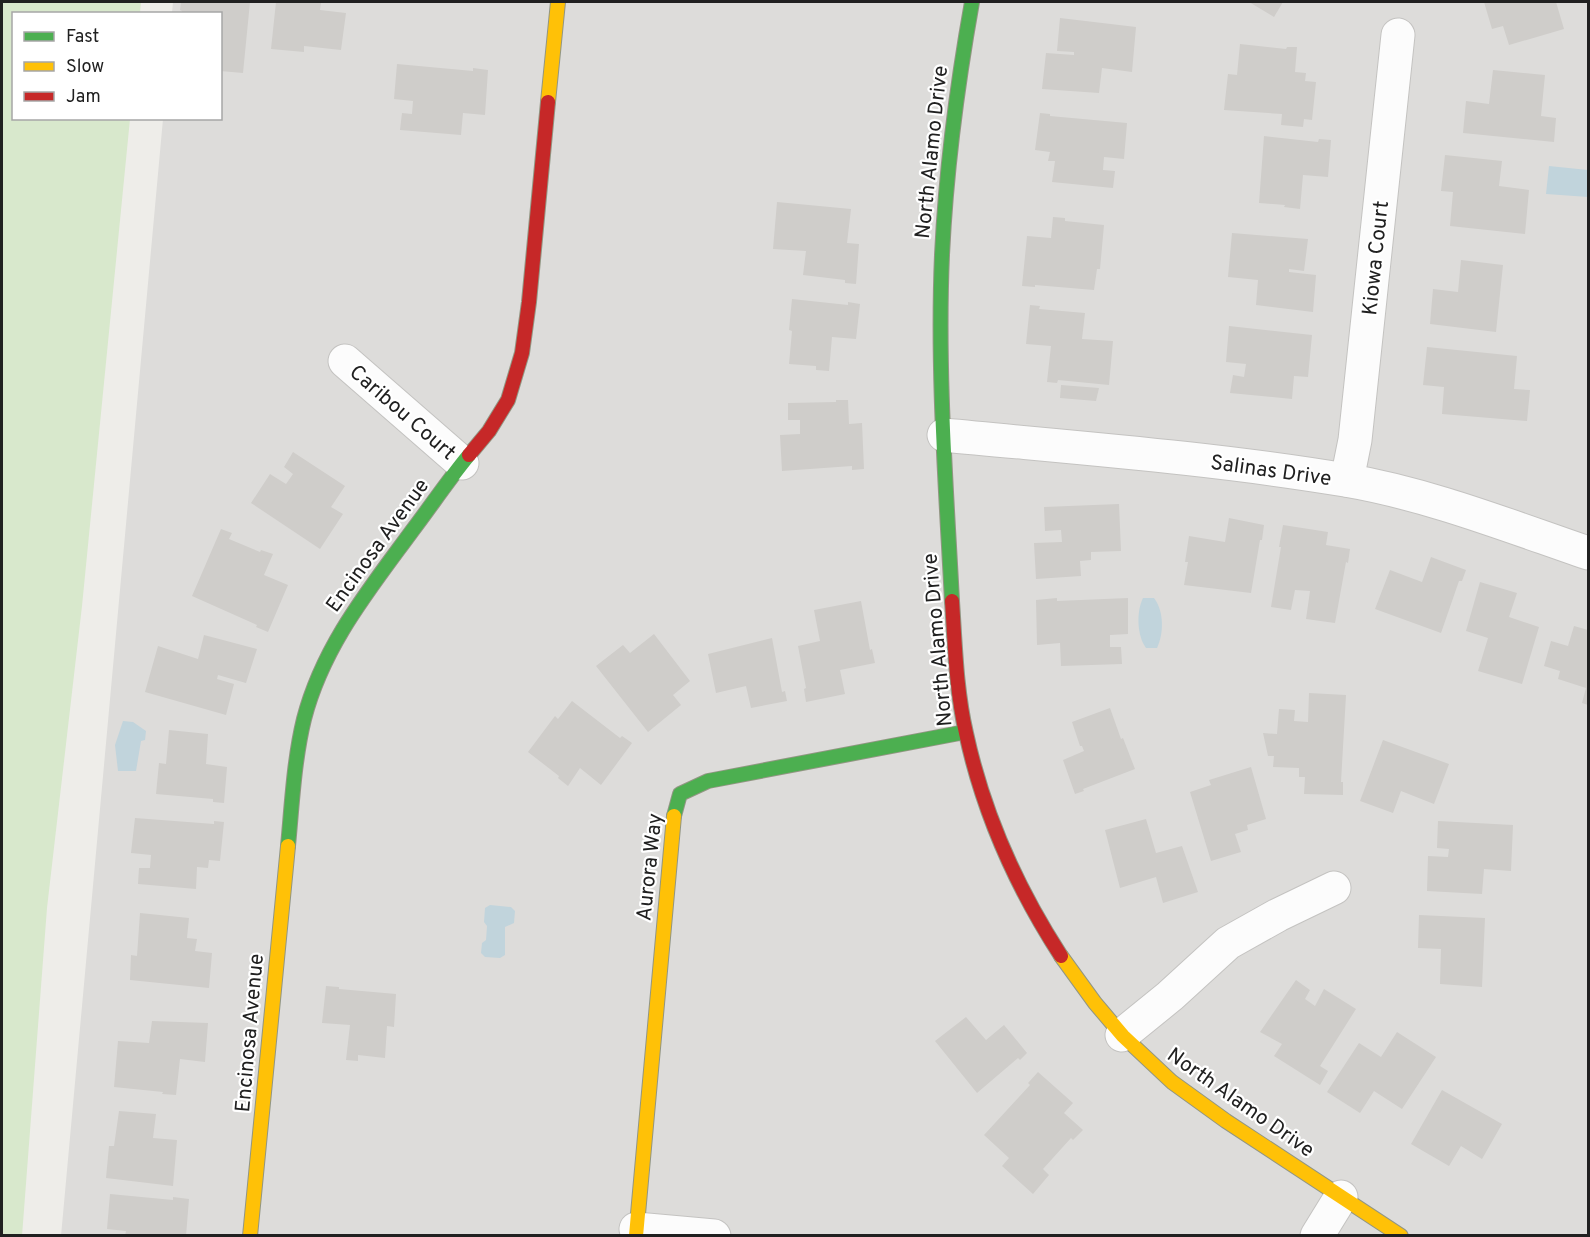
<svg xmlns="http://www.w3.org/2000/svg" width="1590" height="1237" font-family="Overpass,sans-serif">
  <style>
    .residential { fill: #dddcda }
    .grass { fill: #d8e8cc }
    .water { fill: #c1d4dc }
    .building { fill: #cfcdca }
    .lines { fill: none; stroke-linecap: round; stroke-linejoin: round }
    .street-casing { stroke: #c4c3c1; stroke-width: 35 }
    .fast-casing { stroke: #929683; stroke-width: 16 }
    .slow-casing { stroke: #929683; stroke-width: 16 }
    .jam-casing { stroke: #929683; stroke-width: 16 }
    .street { stroke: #fcfcfc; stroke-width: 33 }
    .fast { stroke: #4caf50; stroke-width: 14 }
    .slow { stroke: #ffc107; stroke-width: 14 }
    .jam { stroke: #c62828; stroke-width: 14 }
    .labels { text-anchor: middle; stroke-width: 4.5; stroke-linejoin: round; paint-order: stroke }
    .street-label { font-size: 21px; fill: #202020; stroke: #fff }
  </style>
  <rect width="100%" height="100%" fill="#eeede9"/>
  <polygon class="residential" points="173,2 1588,2 1588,1235 61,1236 163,119 220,118 220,14 172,13"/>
  <polygon class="grass" points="2,2 141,2 140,13 14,14 14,118 130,119 82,606 47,908 22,1236 2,1235"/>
  <g class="water">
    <polygon points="1549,166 1588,170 1588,197 1546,194"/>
    <path d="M1143,598H1154C1164,611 1164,633 1157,648H1146C1137,636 1136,612 1143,598Z"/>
    <polygon points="123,721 133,722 146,731 145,740 141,741 136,771 118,771 115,745"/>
    <polygon points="490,905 511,907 515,911 514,923 505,927 505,955 500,958 485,957 481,953 482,943 486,940 487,926 484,922 485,908"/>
  </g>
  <g class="building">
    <polygon points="181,2 250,2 243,73 220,71 220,14 182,14 182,11 180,10"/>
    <polygon points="276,2 321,2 320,10 346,13 341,50 304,46 304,52 271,49"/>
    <polygon points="1249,2 1283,2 1274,17"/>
    <polygon points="1484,2 1556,2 1564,29 1509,45 1503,26 1492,29"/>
    <polygon points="1060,18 1136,27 1132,72 1102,68 1099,93 1042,89 1046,53 1074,55 1074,52 1057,51"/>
    <polygon points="1240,44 1286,49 1287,47 1297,47 1295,72 1306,73 1305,81 1316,82 1312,120 1304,119 1303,127 1281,125 1282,114 1224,110 1228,74 1237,75"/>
    <polygon points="397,64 473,71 473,68 488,70 485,115 463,113 461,135 400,130 402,113 412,114 413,101 394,99"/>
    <polygon points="1493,70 1545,75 1541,116 1556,118 1554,142 1463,133 1466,101 1489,104"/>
    <polygon points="1040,113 1050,114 1050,116 1127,123 1124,159 1104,157 1103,170 1115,171 1113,188 1052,182 1055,161 1048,161 1050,152 1035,150"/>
    <polygon points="1264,136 1318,142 1319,139 1331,140 1328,177 1303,175 1300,209 1284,207 1285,205 1259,203"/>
    <polygon points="1445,155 1502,161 1499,186 1529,190 1525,234 1450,226 1453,192 1441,191"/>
    <polygon points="777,202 851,209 847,243 859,244 856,284 845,283 845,280 803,275 806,251 773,249"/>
    <polygon points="1053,217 1065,218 1065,221 1104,225 1100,269 1097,269 1094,290 1035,285 1035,287 1022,286 1027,236 1051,238"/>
    <polygon points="1232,233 1308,239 1304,271 1289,269 1289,272 1316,275 1313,312 1256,305 1258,280 1228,277"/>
    <polygon points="1461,260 1503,265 1496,332 1430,324 1433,289 1458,292"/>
    <polygon points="792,299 848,305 848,302 860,304 856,339 832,337 829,371 816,370 816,366 789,364 792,331 789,330"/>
    <polygon points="1030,305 1040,306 1039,309 1085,313 1082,339 1113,341 1109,385 1058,380 1057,383 1047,382 1051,346 1026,344"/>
    <polygon points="1229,326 1312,335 1308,377 1294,376 1292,399 1230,393 1233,375 1244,377 1246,364 1226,362"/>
    <polygon points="1427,347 1517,356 1514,389 1530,390 1527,421 1442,414 1444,387 1423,385"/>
    <polygon points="1061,385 1099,388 1096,401 1060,398"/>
    <polygon points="836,400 848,400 849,424 862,423 864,469 852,470 852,466 782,471 780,435 800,434 800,420 788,420 788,403 836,402"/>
    <polygon points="293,452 345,486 331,507 343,514 320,549 251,503 270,474 286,484 293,474 284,467"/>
    <polygon points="1119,504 1121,551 1091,552 1091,560 1080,561 1081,576 1036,579 1034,543 1062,542 1061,530 1045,531 1044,507"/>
    <polygon points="1229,518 1264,525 1262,540 1260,540 1251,593 1184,585 1188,562 1185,562 1189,536 1225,542"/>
    <polygon points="1283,525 1328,532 1326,545 1350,549 1348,563 1346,562 1335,623 1306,619 1310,591 1295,590 1291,610 1271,607 1281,547 1279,547"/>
    <polygon points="221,529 232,533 229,539 260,552 261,550 273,554 264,575 288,585 268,632 256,627 257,625 192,596"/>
    <polygon points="1431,557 1466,570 1462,581 1459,581 1441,633 1375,609 1390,570 1422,582"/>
    <polygon points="1480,582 1517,593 1509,617 1539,627 1522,684 1478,671 1488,638 1466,631"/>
    <polygon points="1057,598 1057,601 1128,598 1128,634 1110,635 1110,647 1121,647 1122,664 1061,666 1060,643 1037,645 1036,600"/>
    <polygon points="861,601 870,650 872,649 875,663 840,670 845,694 806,702 804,689 806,688 798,646 820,641 814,610"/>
    <polygon points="1574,626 1588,630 1588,705 1582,703 1586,688 1558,679 1560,671 1544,666 1551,641 1568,646"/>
    <polygon points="654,634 690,681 673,695 681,705 648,732 596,666 623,645 630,653"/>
    <polygon points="204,635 257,649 246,683 218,675 217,679 234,684 226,715 145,692 158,646 198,659"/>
    <polygon points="772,638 782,692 785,691 787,701 751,708 746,686 716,693 708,654"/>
    <polygon points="1309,693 1346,695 1341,782 1343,782 1343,795 1304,794 1305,777 1299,777 1299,768 1273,767 1274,756 1268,756 1263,733 1277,734 1279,709 1295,710 1294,721 1308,722"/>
    <polygon points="572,701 620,738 622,736 632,743 601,785 580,768 568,786 558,778 559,776 528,752 555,716 558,719"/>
    <polygon points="1110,708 1121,739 1123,738 1135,769 1083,789 1084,791 1075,794 1063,760 1084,751 1082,746 1080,746 1072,722"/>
    <polygon points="169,730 208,734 206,764 227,767 224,803 213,802 213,799 156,794 159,763 166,764"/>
    <polygon points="1383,740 1449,764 1434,804 1401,791 1393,813 1360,801"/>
    <polygon points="1251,767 1266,819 1247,825 1248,830 1235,834 1241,852 1211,861 1190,792 1211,785 1209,780"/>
    <polygon points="135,818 214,824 214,821 224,822 220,861 209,860 208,868 197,867 196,889 138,884 139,868 150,868 151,855 131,853"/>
    <polygon points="1146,819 1156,853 1182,846 1198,892 1163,903 1156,877 1120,888 1105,830"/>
    <polygon points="1438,821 1513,825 1511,871 1484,869 1482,894 1427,891 1428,856 1448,857 1449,849 1437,848"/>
    <polygon points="140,913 189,918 187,938 197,939 195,951 212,953 209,988 130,980 131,955 137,956"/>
    <polygon points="1419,915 1485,918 1482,987 1440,984 1441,949 1418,948"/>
    <polygon points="1296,980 1310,990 1305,999 1315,1006 1324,989 1356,1009 1320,1066 1328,1071 1320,1085 1274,1056 1282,1044 1260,1032"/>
    <polygon points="326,986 339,987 339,989 396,994 394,1027 387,1026 385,1058 358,1055 358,1061 346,1060 350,1025 322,1023"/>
    <polygon points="966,1017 986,1040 1004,1025 1027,1053 1020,1060 1018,1058 977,1093 935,1041"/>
    <polygon points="152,1021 208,1023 205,1062 180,1059 176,1095 162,1094 163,1092 114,1087 118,1041 149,1043"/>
    <polygon points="1397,1032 1436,1057 1402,1109 1374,1091 1360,1113 1327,1092 1359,1043 1381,1057"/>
    <polygon points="1038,1072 1073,1103 1064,1113 1083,1130 1073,1140 1071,1138 1043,1169 1049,1175 1033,1194 1002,1166 1009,1158 984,1135 1030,1085 1028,1083"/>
    <polygon points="1442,1090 1502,1124 1482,1159 1461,1146 1449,1166 1411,1144"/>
    <polygon points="119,1111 156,1114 153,1138 177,1140 173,1186 106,1178 109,1146 114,1146"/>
    <polygon points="110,1194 173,1200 173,1197 189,1199 186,1236 125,1236 126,1231 107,1229"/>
  </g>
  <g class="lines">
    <defs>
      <g id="street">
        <polyline points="345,361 462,463"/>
        <path d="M944,435C1078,448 1213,458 1345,480C1428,494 1509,526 1588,553"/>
        <polyline points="1347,480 1355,440 1398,35"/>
        <polyline points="1122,1035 1170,996 1228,943 1278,915 1334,888"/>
        <polyline points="636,1229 714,1236"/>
        <polyline points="1317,1236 1341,1197"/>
      </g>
      <g id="fast">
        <path d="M952,601C946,486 937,370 942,255C946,170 957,86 972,2"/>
        <polyline points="674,816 680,794 708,781 965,732"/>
        <path d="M288,846C292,804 294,760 304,719C323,646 368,591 412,531C431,506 449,479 469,455"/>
      </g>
      <g id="slow">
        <polyline points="548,102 558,2"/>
        <polyline points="1061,956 1095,1003 1123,1036 1172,1082 1226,1121 1401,1236"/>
        <polyline points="250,1236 288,846"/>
        <polyline points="636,1236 674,816"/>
      </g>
      <g id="jam">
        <polyline points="469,455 489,431 508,400 522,353 529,302 548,102"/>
        <path d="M952,601C955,645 956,690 966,733C983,812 1017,888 1061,956"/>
      </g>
    </defs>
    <use href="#street" class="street-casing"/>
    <use href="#fast" class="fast-casing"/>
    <use href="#slow" class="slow-casing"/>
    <use href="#jam" class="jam-casing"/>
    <use href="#street" class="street"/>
    <use href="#fast" class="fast"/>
    <use href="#slow" class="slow"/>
    <use href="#jam" class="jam"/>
  </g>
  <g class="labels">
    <g class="street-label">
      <text transform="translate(931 152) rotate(-84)" y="7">North Alamo Drive</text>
      <text transform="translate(1375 258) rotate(-84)" y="7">Kiowa Court</text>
      <text transform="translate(403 412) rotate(41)" y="7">Caribou Court</text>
      <text transform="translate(1271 470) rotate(8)" y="7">Salinas Drive</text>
      <text transform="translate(377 545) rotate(-54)" y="7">Encinosa Avenue</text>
      <text transform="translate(937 640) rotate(-95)" y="7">North Alamo Drive</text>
      <text transform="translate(649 867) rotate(-84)" y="7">Aurora Way</text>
      <text transform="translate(249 1033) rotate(-85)" y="7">Encinosa Avenue</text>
      <text transform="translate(1241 1102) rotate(35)" y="7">North Alamo Drive</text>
    </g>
  </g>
  <rect width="1590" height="1237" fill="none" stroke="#202020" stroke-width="6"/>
  <rect x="12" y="12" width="210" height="108" fill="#ffffff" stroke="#a6a6a6" stroke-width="1.5"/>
  <rect x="24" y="32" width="30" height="9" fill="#4caf50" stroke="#a6a6a6" stroke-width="1.5"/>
  <text x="66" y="42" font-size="18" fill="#202020">Fast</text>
  <rect x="24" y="62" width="30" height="9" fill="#ffc107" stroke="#a6a6a6" stroke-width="1.5"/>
  <text x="66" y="72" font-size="18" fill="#202020">Slow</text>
  <rect x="24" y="92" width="30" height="9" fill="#c62828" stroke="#a6a6a6" stroke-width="1.5"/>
  <text x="66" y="102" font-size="18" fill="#202020">Jam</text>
</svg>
